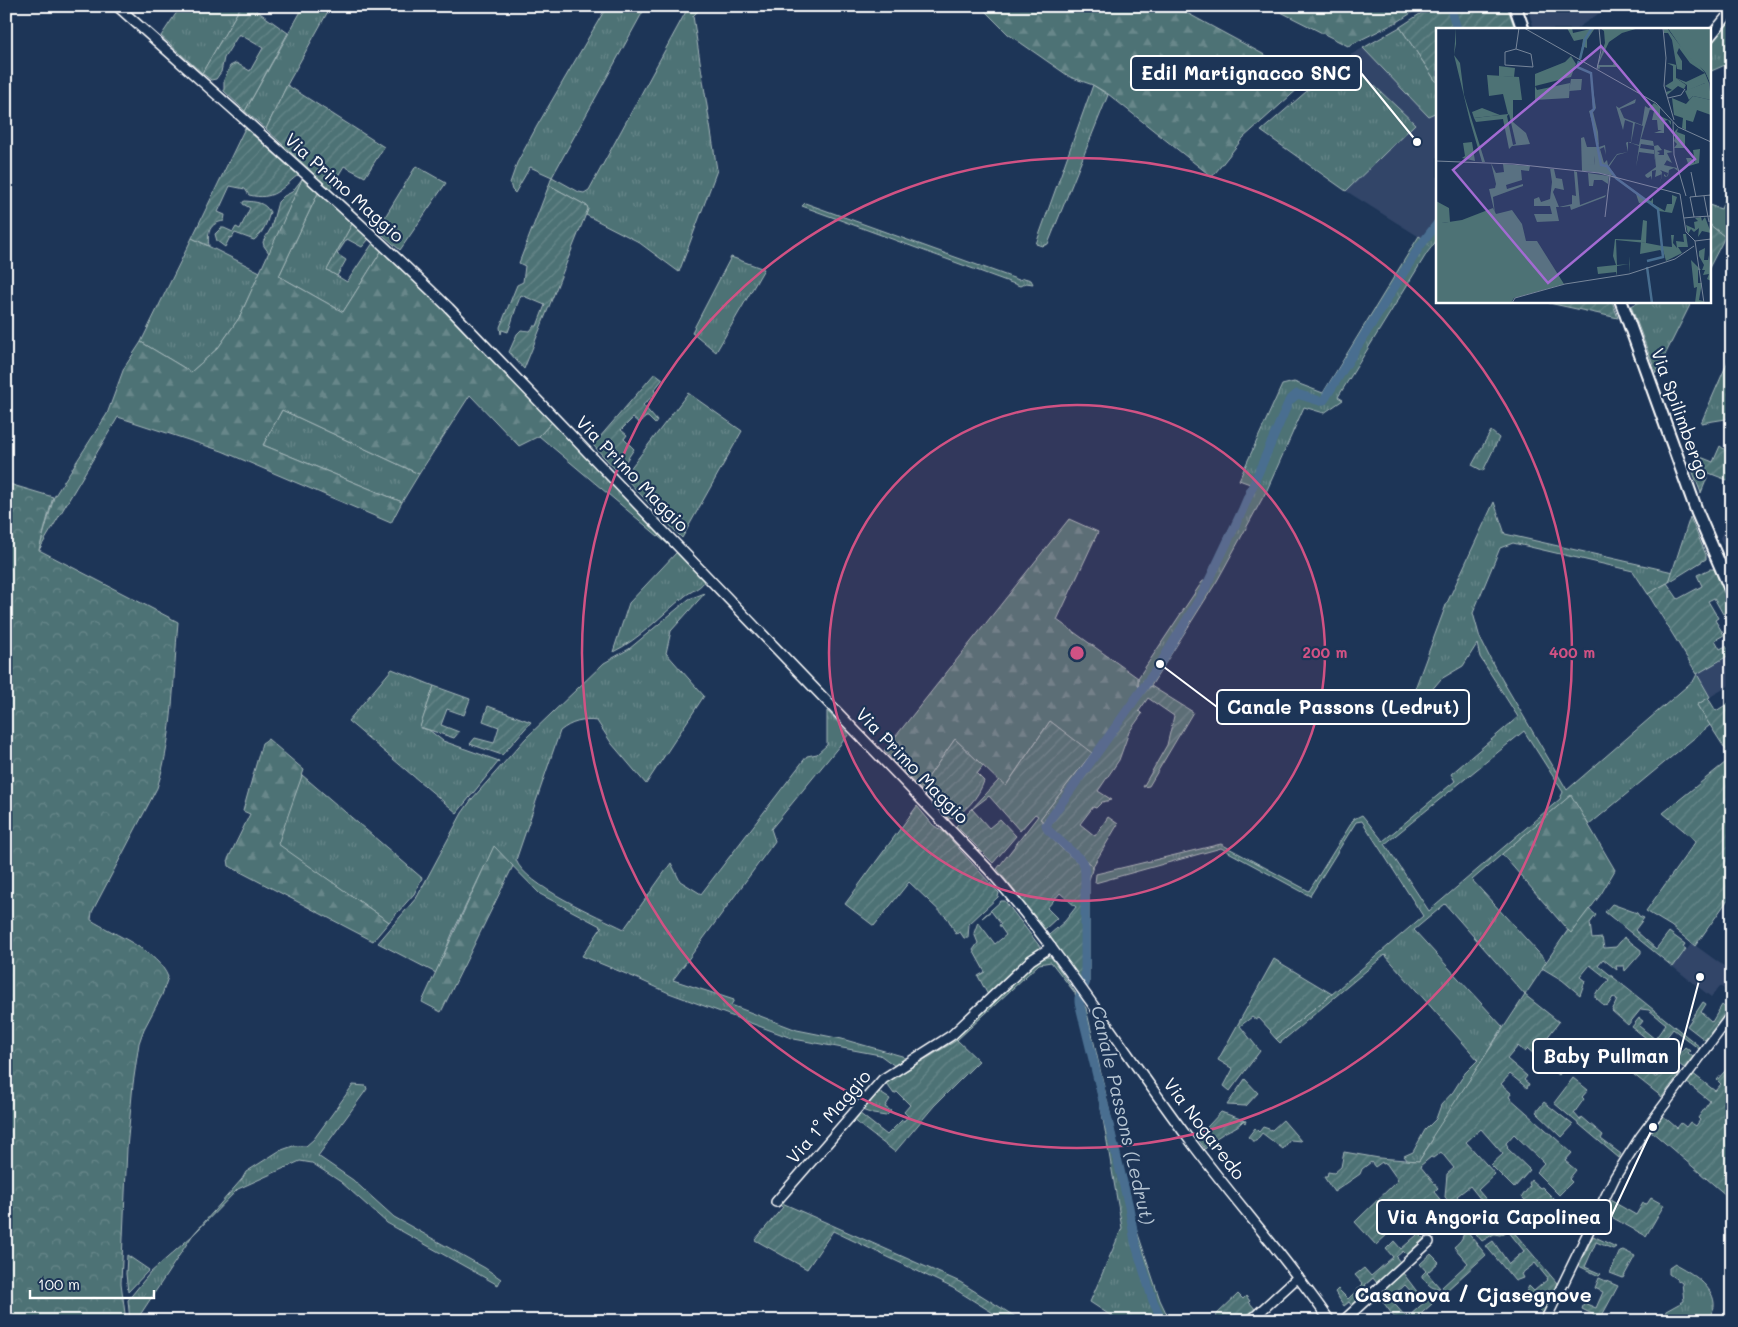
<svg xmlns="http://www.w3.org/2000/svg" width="1738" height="1327" font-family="Mali,sans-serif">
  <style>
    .built { fill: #304568 }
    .grass { fill: url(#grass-tufts); stroke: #a6b8ba; fill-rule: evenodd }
    .forest { fill: url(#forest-firs); stroke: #a6b8ba }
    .park { fill: url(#park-crowns); stroke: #a6b8ba }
    .garden { fill: url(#garden-furrows); stroke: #a6b8ba }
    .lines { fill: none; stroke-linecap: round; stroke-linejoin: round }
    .canal { stroke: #486e90; stroke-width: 9 }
    .minor-casing { stroke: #fff; stroke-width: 12 }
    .major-casing { stroke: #fff; stroke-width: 15 }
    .minor { stroke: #1d3557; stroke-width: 9 }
    .major { stroke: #1d3557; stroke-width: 11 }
    .ring { fill: none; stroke: #d15284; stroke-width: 2.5 }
    .labels { text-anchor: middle; stroke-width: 4.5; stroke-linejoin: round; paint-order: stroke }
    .street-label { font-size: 18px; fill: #fff; stroke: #1d3557 }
    .water-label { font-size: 19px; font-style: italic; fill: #b6c5d3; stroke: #1d3557 }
    .quarter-label { font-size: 20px; font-weight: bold; fill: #fff; stroke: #1d3557 }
    .inset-river { fill: none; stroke: #486e90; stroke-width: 2.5 }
    .inset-road { fill: none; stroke: #77869a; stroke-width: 1 }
    .view { fill: #a36bd2; fill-opacity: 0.15; stroke: #a36bd2; stroke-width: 2.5 }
    .inset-edge { fill: none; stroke: #fff; stroke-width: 2.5 }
    .centre { fill: #d15284; stroke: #1d3557; stroke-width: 2.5 }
    .ring-label { font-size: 15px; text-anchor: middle; font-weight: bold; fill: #d15284; stroke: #1d3557; stroke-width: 4.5; stroke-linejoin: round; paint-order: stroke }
    .leader { fill: none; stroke: #fff; stroke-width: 2 }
    .callout-dot { fill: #fff; stroke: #1d3557; stroke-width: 2 }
    .callout { fill: #1d3557; stroke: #fff; stroke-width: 2 }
    .callout-label { font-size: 19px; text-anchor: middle; font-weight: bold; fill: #fff }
  </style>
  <defs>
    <pattern id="grass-tufts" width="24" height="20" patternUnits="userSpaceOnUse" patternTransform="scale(1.25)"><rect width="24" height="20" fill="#4d7275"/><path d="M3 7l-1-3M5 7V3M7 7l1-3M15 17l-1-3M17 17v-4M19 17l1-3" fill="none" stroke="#68878a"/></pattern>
    <pattern id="forest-firs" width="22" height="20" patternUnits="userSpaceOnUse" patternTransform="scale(1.25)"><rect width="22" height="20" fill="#4d7275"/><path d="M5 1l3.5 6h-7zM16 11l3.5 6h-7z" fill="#68878a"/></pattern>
    <pattern id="park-crowns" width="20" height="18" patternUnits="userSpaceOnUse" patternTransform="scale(1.25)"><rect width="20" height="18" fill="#4d7275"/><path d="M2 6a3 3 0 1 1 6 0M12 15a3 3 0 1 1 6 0" fill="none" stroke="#68878a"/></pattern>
    <pattern id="garden-furrows" width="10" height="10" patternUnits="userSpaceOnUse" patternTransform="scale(1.25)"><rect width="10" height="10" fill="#4d7275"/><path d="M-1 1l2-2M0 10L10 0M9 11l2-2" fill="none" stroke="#68878a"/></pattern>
  </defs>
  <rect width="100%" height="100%" fill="#1d3557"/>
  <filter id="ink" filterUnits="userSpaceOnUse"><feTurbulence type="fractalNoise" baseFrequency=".02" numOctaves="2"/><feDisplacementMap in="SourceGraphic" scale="10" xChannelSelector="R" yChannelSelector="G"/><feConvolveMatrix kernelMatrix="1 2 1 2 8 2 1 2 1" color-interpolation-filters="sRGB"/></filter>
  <g filter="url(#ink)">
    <g class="built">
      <polygon points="1527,6 1610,6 1576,29 1534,29"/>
      <polygon points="1363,48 1428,116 1437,112 1437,218 1421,238 1346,191 1415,124 1345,58"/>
      <polygon points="1732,514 1732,563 1720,538"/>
      <polygon points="1732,654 1732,684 1710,697 1697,674"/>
      <polygon points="1692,943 1732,972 1732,995 1720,986 1711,997 1673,967"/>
    </g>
    <g class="grass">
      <polygon points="172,6 241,6 202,73 161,36 177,12"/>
      <polygon points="304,6 331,6 287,85 266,129 245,111"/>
      <polygon points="607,6 646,6 552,177 579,192 584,193 589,190 689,6 703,6 693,16 717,170 679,272 637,241 586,215 588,209 587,206 549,185 552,177 530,167 515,193 512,190 510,183 517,163 537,126"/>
      <polygon points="1732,19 1732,62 1709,72 1709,47"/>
      <polygon points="1400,27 1437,83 1437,112 1428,116 1363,48"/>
      <polygon points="1345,58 1415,124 1346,191 1261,131"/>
      <polygon points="1093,85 1108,95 1048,244 1042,246 1036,244"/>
      <polygon points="416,166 446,183 400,250 377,230"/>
      <polygon points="1731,185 1732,223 1725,237 1709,224 1709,205 1721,209"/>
      <polygon points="318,193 352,224 327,270 347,282 373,243 382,250 343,312 279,276"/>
      <polygon points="805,203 1019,280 1024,278 1031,280 1033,284 1026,283 1020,286 802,206"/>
      <polygon points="1437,218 1437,240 1427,253 1338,397 1343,400 1324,413 1304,407 1267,490 1217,581 1151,686 1144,691 1138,686 1138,678 1202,582 1214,574 1211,567 1224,545 1250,484 1239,480 1282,385 1294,382 1323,393 1419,236 1422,238"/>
      <polygon points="192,238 260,272 239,318 218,348 191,372 141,342"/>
      <polygon points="731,257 764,269 716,352 692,332"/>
      <polygon points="1642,301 1692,301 1656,373 1631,306"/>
      <polygon points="1732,352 1732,418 1701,423"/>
      <polygon points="688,393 742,431 682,538 625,478 626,474"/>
      <polygon points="282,410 419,474 402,502 263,445"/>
      <path d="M552,422L703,579L704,582C699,589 691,591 685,596C661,615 640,639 613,652L629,603L677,552L539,436Z"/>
      <polygon points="1491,431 1499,438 1483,471 1472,465"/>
      <path d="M1494,502L1505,534L1673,572L1669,582L1648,594L1633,571L1513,543L1500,548L1473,613L1480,638L1494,666L1567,790L1694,680L1697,674L1710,697L1697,705L1710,725L1589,825L1570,796L1472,880L1547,962L1525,995L1445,904L1414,930L1503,1027L1419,1161H1408L1404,1156L1413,1152L1425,1130L1436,1119L1441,1105L1453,1092L1465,1073L1478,1060L1385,955L1280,1043L1276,1039L1332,994L1423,916L1362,821L1356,822L1310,896L1221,848L1095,883L1096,874L1221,844L1309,891L1354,819L1362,815L1383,841L1455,781L1451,774L1518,717L1480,657L1477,644L1463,666L1441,679L1424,699L1415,724L1406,713L1446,605ZM1524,731L1563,792L1560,799L1429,911L1385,844Z"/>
      <path d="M705,593L671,631L666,653L704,696L646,784L612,744L597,721C583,719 571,722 560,731L516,860C526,886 598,916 624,929L671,863L680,881L701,894L807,756L817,754L827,745V711L849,734L771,829L775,841L673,980L734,1000L731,1005L797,1030L842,1039L902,1056L907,1059L895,1066L880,1055L794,1039L669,993L636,978L582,956L602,927L540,894L494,847L453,932L436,973L378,943L417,897L462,813L472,799L526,738L604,663L629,649L689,599Z"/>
      <polygon points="392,669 434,686 420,728 429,730 443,741 499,761 457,813 348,721"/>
      <path d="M1092,753L1097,758L1048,826L1093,866L1089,880V984L1086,988L1082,983L1083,877L1081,865C1071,855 1043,836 1044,822L1040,819Z"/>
      <polygon points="302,775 422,878 414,894 389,922 277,844"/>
      <polygon points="1042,957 1051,957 1086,1008 1137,1231 1160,1300 1170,1321 1119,1321 1090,1302 1122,1228 1102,1113 1075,993 1051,962 1039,964 957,1040 900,1073 954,1037 1035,960"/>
      <polygon points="353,1085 366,1086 367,1089 318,1156 353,1180 394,1217 485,1268 501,1279 498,1285 387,1223 341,1182 312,1163 300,1161 238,1189 192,1236 136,1321 130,1321 128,1300 150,1273 192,1236 242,1179 246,1172 279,1151 293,1146 306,1146 314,1139"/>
      <polygon points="877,1091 890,1099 885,1107 891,1111 886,1116 873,1114 862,1110"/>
      <polygon points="127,1255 149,1270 128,1292 126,1274"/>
      <path d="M1675,1264C1690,1272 1716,1287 1714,1307C1713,1311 1709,1317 1706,1321H1663L1666,1311L1684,1301L1682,1283L1669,1274V1268Z"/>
    </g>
    <g class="forest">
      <polygon points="980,6 1174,6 1309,79 1243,138 1212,177 1108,94 1093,85 1070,77 1008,34"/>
      <polygon points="1269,6 1422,6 1399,21 1348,46"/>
      <polygon points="302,179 318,193 279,276 343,312 382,250 443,308 552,422 539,436 519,446 470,395 419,474 282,410 263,445 402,502 391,523 222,451 118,417 39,550 54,497 107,414 124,368 141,342 191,372 218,348 239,318"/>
      <polygon points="1069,519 1098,532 1057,620 1138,678 1138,686 1144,691 1097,758 1050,721 1005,787 955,739 920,789 884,751"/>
      <polygon points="268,739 304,770 278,844 389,922 373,941 229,866 228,859 250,814 243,811 262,743"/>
      <polygon points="1571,795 1615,870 1601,894 1571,934 1502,854"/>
      <polygon points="494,846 513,866 441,1012 422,1002"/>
    </g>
    <path class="park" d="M6,483L53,497L39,550L178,622C173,677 174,735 157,788L92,912L91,920C115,935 158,951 168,977L162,995L144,1029L139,1043L133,1084L127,1148L121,1283L126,1321H6Z"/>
    <g class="garden">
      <polygon points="241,6 250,6 288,33 245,111 224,91 224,80 230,66 236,63 250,71 263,48 239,34 224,58 221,72 216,79 211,80 202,73"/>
      <polygon points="1432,6 1449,8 1507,6 1515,29 1437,29 1437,83 1400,27"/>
      <polygon points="287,85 384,147 365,177 344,166 330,189 266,129"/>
      <path d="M245,128L298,175C280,189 274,201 249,195L245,189L230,186L218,212L225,215L224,221C209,223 207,233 209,246L192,238Z"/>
      <polygon points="302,179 269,253 264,246 263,242 271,228 278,202 284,196 292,192"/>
      <path d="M549,185L587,206L588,209L524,369L509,352L517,334L521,330L530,331L534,326H537L545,305L521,295C515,308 513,320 508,332L502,330L501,334L500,327L517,285L523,282L525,266L519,263Z"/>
      <path d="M245,201C256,202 264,202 270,212C267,223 263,233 254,240L235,233L232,238L230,237L225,247L217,241L215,234L221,228H224L233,232L236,227L240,229L250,208L243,204V202Z"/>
      <polygon points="352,224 369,239 362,247 347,239 337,254 346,260 337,276 327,270"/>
      <polygon points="1709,224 1725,237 1709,268"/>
      <polygon points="1553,301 1612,301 1618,318 1549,303"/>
      <polygon points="655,373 663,379 654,390 656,393 643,405 657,421 655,424 648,417 646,417 639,423 633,418 621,430 627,435 624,439 634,449 620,470 616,470 593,445"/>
      <polygon points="1720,446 1732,455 1732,482 1709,473 1701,493 1692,470 1698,456 1713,462"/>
      <polygon points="1690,517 1706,555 1706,559 1669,582"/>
      <polygon points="1710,569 1714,569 1732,610 1723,614 1714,598 1708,601 1718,618 1715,620 1724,635 1715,640 1720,649 1726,646 1731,654 1697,674 1648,594 1667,583 1678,599 1702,586 1697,575"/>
      <polygon points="434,686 470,699 464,715 447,709 441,725 459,732 454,738 420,727"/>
      <polygon points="1151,686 1193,712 1149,786 1143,787 1167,745 1174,716 1148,698 1139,711 1142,714 1129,732 1119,760 1098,791 1112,800 1102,802 1096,808 1093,807 1080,824 1095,836 1108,817 1118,824 1093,866 1048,826 1144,691"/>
      <polygon points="1708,698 1716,711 1732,701 1732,894 1695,946 1671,926 1646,911 1696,841 1663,813 1731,758 1697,705"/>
      <polygon points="488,706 531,722 502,755 470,744 475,738 494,743 499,727 483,721"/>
      <path d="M1050,721L1092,753L1040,819C1045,823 1043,828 1047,833C1056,845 1070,855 1081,865L1083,877L1082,983L1049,935L1065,921L1076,907L1060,893L1047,908L1057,918L1045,929L997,869L1038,816L1035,814L1020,831L989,796L972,809L989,828L1000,819L1016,836L993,863L956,826L999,780L1006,786Z"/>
      <path d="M955,739L983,766L977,774L984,781C979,796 965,814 949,819L920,789Z"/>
      <polygon points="917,806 933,825 944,832 999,893 998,897 969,924 968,938 964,938 960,932 956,934 948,919 909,882 874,926 845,904"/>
      <polygon points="1001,901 1005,901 1041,948 988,995 978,976 985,972 973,950 978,943 974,933 978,922 995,944 1006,935 999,925 1001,924 991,911 982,918"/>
      <polygon points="1612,904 1637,913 1639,916 1644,918 1635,930 1656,949 1669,932 1685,944 1683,947 1686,949 1673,967 1605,912"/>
      <polygon points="1589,909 1596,915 1590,923 1592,939 1602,938 1604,948 1616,947 1624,937 1641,950 1641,953 1625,971 1624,966 1616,966 1617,970 1603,959 1598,965 1700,1047 1699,1049 1673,1029 1662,1043 1677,1056 1685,1047 1690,1051 1688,1053 1693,1057 1684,1068 1632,1027 1639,1018 1643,1021 1639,1026 1655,1039 1666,1024 1649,1010 1641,1009 1628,1025 1612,1011 1617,1000 1613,997 1608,1005 1605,1006 1595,997 1595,995 1598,990 1600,991 1609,980 1590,965 1580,977 1585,981 1580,995 1562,980 1542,968 1568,930 1571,933"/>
      <polygon points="1274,959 1332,994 1276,1039 1270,1032 1271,1031 1259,1018 1256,1020 1252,1017 1240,1026 1260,1051 1230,1091 1224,1086 1233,1069 1218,1060"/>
      <path d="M1525,995L1559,1022L1536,1052L1562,1071L1559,1075L1528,1049L1525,1052L1518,1046L1507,1059L1527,1076L1524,1080L1529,1084L1527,1088L1510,1074L1501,1084L1511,1093L1509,1097L1572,1153L1565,1161L1576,1170L1569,1179L1572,1182L1559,1195L1536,1172L1544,1163L1514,1134L1506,1143L1508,1147L1507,1148L1530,1170L1514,1188L1491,1165L1503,1154L1481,1129L1466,1142L1495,1174L1478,1190L1557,1283L1543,1313L1541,1312L1525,1294L1529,1286L1534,1291L1548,1279L1535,1263L1521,1274L1523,1278L1515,1281L1486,1246L1493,1241L1509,1264L1524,1251L1508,1231L1500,1235L1494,1234L1482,1241L1470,1227L1476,1222L1480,1226L1493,1215L1470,1186L1457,1196L1466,1209L1460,1214L1445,1197L1447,1174L1454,1168L1441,1152L1433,1158L1431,1157L1420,1166L1438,1188L1434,1192L1486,1255L1446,1291L1442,1287L1468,1263L1454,1247C1461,1241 1466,1236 1462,1226L1457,1230L1430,1201L1416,1214L1426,1227L1419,1234L1424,1239L1407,1255L1403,1251L1396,1257L1400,1262L1377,1283L1373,1278L1365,1285L1369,1290L1352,1306L1349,1302L1344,1306L1335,1292L1338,1289L1348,1299L1363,1284L1355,1275L1364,1268L1371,1276L1393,1257L1386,1249L1394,1241L1401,1249L1417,1235L1403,1220L1376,1245L1355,1222L1398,1180L1386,1163L1383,1164L1382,1162L1375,1167L1371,1162L1362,1169L1360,1174L1334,1192L1324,1177H1327L1328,1172L1334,1173L1341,1167L1344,1152L1379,1158L1419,1161L1433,1139L1432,1137Z"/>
      <polygon points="1703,1002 1706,1004 1701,1012 1712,1022 1722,1005 1728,1010 1705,1040 1687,1026"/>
      <polygon points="957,1040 979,1061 934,1106 895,1152 853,1120 859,1113 887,1135 902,1120 904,1121 908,1116 904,1112 910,1105 897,1092 894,1094 886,1083"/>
      <polygon points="1632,1046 1643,1054 1648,1048 1654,1053 1644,1068 1655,1077 1658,1076 1668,1064 1680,1073 1662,1097 1614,1059 1618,1054 1623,1057"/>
      <polygon points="1732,1063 1732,1190 1727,1196 1651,1131 1662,1115 1677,1128 1681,1123 1686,1127 1690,1122 1696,1126 1700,1120 1698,1118 1710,1101 1686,1082 1692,1073 1715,1091 1721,1084 1717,1080"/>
      <polygon points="1573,1078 1588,1090 1582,1097 1584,1099 1574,1113 1580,1120 1582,1117 1603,1135 1601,1139 1621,1154 1619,1158 1554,1103"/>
      <polygon points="1245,1079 1258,1093 1246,1106 1227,1105"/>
      <polygon points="1544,1102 1573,1125 1562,1137 1536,1112"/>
      <path d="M1221,1112L1246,1121L1245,1123L1243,1121C1236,1129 1229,1129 1221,1135C1215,1138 1210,1144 1205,1149L1197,1138Z"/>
      <polygon points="1283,1120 1301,1141 1290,1140 1283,1149 1262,1133 1256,1141 1253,1141 1248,1137 1255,1128 1259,1132 1263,1127 1272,1130"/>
      <polygon points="1531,1180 1540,1188 1542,1187 1555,1200 1549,1205 1556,1214 1550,1222 1546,1223 1522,1197 1523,1195 1530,1186 1529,1183"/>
      <polygon points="1651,1198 1664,1205 1646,1236 1604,1213 1610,1200 1636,1215 1643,1203 1647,1204"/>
      <polygon points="780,1202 960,1282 1022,1321 1006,1321 953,1288 833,1231 807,1269 755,1240 783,1207"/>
      <polygon points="1593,1236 1616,1247 1613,1249 1596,1242 1585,1267 1601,1274 1599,1276 1579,1266"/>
      <polygon points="1623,1250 1635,1256 1623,1278 1610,1273 1620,1251"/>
      <path d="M1431,1254L1439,1262L1427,1273L1440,1288C1431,1290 1427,1283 1422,1277V1275L1426,1271L1420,1264Z"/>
      <polygon points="1403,1273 1418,1293 1416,1297 1405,1285 1390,1299 1405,1316 1408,1317 1428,1299 1432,1304 1413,1321 1397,1321 1378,1295"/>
      <polygon points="1599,1278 1618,1286 1599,1321 1592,1321 1594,1315 1582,1309 1584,1303 1596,1308 1603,1292 1595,1288"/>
      <polygon points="1238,1294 1243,1299 1246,1296 1250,1301 1249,1302 1256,1310 1244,1321 1219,1321 1215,1316"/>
    </g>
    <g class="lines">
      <g class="canal">
        <polyline points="1452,6 1451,9 1457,29"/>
        <polyline points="1162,1321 1153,1301 1135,1242 1129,1207 1079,1002 1079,998 1085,984 1085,873 1084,864 1081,860 1048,830 1046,825 1160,664 1204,591 1242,511 1289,401 1297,394 1320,401 1324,400 1420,246 1437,224"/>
      </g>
      <defs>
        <g id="minor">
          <path d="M117,6C229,106 342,204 449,308L989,870C1062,954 1122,1049 1188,1138C1234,1200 1286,1257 1330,1321"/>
          <polyline points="1709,38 1732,10"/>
          <polyline points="776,1202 883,1079 952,1035 1031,960 1051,947"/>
          <polyline points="1250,1321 1298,1277"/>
          <polyline points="1343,1321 1429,1242"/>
          <polyline points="1545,1321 1615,1177 1641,1136 1732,1014"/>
        </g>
        <g id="major">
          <polyline points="1515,6 1523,29"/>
          <polyline points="1621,301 1697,512 1732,593"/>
        </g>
      </defs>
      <use href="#minor" class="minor-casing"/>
      <use href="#major" class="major-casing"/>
      <use href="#minor" class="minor"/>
      <use href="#major" class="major"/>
    </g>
  </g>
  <circle cx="1077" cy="653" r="248" fill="#d15284" fill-opacity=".12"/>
  <g class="ring">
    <circle cx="1077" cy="653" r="248"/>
    <circle cx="1077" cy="653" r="495"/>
  </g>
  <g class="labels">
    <g class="street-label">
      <text transform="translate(344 188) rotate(42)" y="6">Via Primo Maggio</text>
      <text transform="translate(1680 414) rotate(70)" y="6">Via Spilimbergo</text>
      <text transform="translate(632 474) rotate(46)" y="6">Via Primo Maggio</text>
      <text transform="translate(912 766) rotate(46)" y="6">Via Primo Maggio</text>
      <text transform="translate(829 1117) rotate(-49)" y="6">Via 1° Maggio</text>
      <text transform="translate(1204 1129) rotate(53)" y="6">Via Nogaredo</text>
    </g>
    <g class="water-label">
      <text transform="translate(1123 1115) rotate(77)" y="7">Canale Passons (Ledrut)</text>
    </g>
    <g class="quarter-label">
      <text x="1473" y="1302">Casanova / Cjasegnove</text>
    </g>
  </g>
  <g transform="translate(1436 28)">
    <rect width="275" height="275" fill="#1d3557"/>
    <path d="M20,0V16L18,27L24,35L28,67L49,134H46L34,93L18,27ZM164,0H203L186,5L173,14L162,37H177L179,32L181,39H164L163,42L161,38L169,15L168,3ZM269,45V55L251,63V57L240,50L250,54ZM51,47L83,49L86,72H77V94L90,105L94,116L76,118L73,121L67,91L40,94L38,90L72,86L67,66L53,68ZM73,86L80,116L77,117L71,88ZM155,49L160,80L157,84L162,104L163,119L153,83L157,81ZM135,51H146L145,62L133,63ZM257,68L275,72V87L261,82L257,94L250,92V102L246,100L247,90L238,87L236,70L250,76ZM200,71L199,75L184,81L188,90L206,97L209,78L214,81L205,111L217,113L218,118L205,116L204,120L218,122L220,139L218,126L203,124L200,139L203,118L192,114V124L181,127L173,139L180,148L171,138L164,137V128L165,137L172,138L181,126L192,124L190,115L191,114H195L197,95L189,92L187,102L180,78L183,80ZM199,95L207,98L203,117L195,115ZM36,114L39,133L26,130L29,128L27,115ZM264,121L263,135L253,138L250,130H255L259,135L257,122ZM94,138L118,141L120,150L126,151L128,162L119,160L117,164L123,179L136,176V167L140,168L138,143L141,144L144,177L170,167L169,169L135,182L134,178L127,179H120L123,193L101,194L98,186H116L114,178H98V171L103,169L105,174L114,171L116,154L114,140ZM175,148L181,150L208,170L215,173L217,170V176L229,183L231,176H236V167L241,169L236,185L223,183L226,218L222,182L214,174L203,175L200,166L179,150L175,149L172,162L170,169ZM207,192L211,193L210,215L180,212L181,237L193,236L194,228L193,246V236L181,238V248L180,244L162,246L161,239L180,237L177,228L179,211L205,212Z" fill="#4d7275" fill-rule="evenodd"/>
    <path d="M131,0H136L137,5L159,0L151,12V20L148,19L144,32L147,11L138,13ZM228,0H231L245,19L232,0L266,26L275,57L270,45L263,37L269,45L273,55L275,72L257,68L253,72L249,63L269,55V45L254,35L243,20L241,25L246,33V42L241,41L236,12L232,5H228ZM135,28L140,36L135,49L99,58L101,62L134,55L133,70L99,72V46L129,34ZM63,38L79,40L78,49L63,48ZM46,80L64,87L38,90L36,84ZM148,109L151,119H163L164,128H158L159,137H151V143H146L145,110ZM55,135L60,145L68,144L67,136L94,138L93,143L85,142L86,152L70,157L71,161L87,156V158L57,169L59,186L53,161L59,160L60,156ZM0,173L13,180L14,194L6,195V203H0ZM205,214L226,218L227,225L224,222L204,226Z" fill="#4d7275"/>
    <path d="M232,0H275V57L269,43L254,30ZM57,180L60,186L76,182L86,196L90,213H101L128,256L78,270L75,275H0V203H6V195L26,192Z" fill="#4d7275"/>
    <path d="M231,35L237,36L240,37V50L250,57L248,61L242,58L231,67L230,64L236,62L229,58L237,53V38ZM218,75L224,79V88L235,93V97L232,92L228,93V105H218L226,102H222L221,92H216L218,83L212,81ZM242,100L241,104L249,107V120H238L241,116L238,113L240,106L237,105ZM169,117L170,127L168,119L164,121L168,135L171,132L172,137L166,138H171L179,148L151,143V136L159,137L158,128H164L165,137L163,119ZM222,117L226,122L221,123L224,125L222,127H228V121L237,124L231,125L236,135L227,130L231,132L228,137L241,140L242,143L238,140L233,142L232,148L230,149L228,148V146L231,149L232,145L224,142L226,144L224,157L226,146L219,149L220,142L216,143V152L215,148L212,150L210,149L209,147L220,139L218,118ZM152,145L173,148L172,156L166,152H158L157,158H153ZM265,189L266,193L269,189L275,205L266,203L262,209L263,200L258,204L255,201L252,206L250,197L259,201L258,194L262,193L259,190ZM247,206H250L252,219H242L246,225L230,233L226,218L236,219L235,207H238L237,215L241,220L240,213L248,214ZM269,220L268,232H272L273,227L275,253L271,251L273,246L267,247L269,242H266L268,237L263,228V223ZM255,232L265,242H262V255H266L263,272L267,273V275H259L261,259L258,260Z" fill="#4d7275"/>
    <path class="inset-river" d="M144,31L149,11L156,0M143,33L141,39L155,45L158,81L155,84L165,137L171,138L180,150L222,181L227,229L211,233M211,239L216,275"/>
    <path class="inset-road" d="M88,0L220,75L242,99L275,114M227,0L230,30L228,58L238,92M80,21L69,24V37L97,39L95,26L80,21L83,0M161,41L165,22L163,0M232,70L245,67L249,61M237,94L238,127L250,168M0,133L77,136L163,145L244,166M255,144L260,169M244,166L250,204L259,213M268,168L273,194M254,169L275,167M169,189L174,147M258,189L275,188M248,190L258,189L254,169M259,213L268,275M259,213L275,211M76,275L79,270L129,256L193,246L239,231L258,218"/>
    <path class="view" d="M165,18L259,131L112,255L17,142Z"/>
    <rect width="275" height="275" class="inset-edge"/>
  </g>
  <circle cx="1077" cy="653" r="8" class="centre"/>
  <g class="ring-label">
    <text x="1325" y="658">200 m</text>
    <text x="1572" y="658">400 m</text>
  </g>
  <path class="leader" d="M1417 142L1361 73M1160 664L1217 707M1700 977L1679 1056M1653 1127L1611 1217"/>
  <g class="callout-dot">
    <circle cx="1417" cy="142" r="5"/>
    <circle cx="1160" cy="664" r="5"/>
    <circle cx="1700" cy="977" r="5"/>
    <circle cx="1653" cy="1127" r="5"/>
  </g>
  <g class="callout">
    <rect x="1131" y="56" width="230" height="34" rx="5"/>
    <rect x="1217" y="690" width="252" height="34" rx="5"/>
    <rect x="1533" y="1039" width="146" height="34" rx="5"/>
    <rect x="1377" y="1200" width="234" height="34" rx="5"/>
  </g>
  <g class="callout-label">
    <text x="1246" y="80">Edil Martignacco SNC</text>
    <text x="1343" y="714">Canale Passons (Ledrut)</text>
    <text x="1606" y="1063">Baby Pullman</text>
    <text x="1494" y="1224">Via Angoria Capolinea</text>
  </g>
  <rect width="1738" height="1327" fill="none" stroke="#1d3557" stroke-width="25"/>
  <rect x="12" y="12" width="1713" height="1302" fill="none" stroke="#fff" stroke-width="2" filter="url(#ink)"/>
  <path d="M30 1290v8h124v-8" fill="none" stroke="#ffffff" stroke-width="2.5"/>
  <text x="38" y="1290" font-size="15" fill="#ffffff" stroke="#1d3557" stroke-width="4" paint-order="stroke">100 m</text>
</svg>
